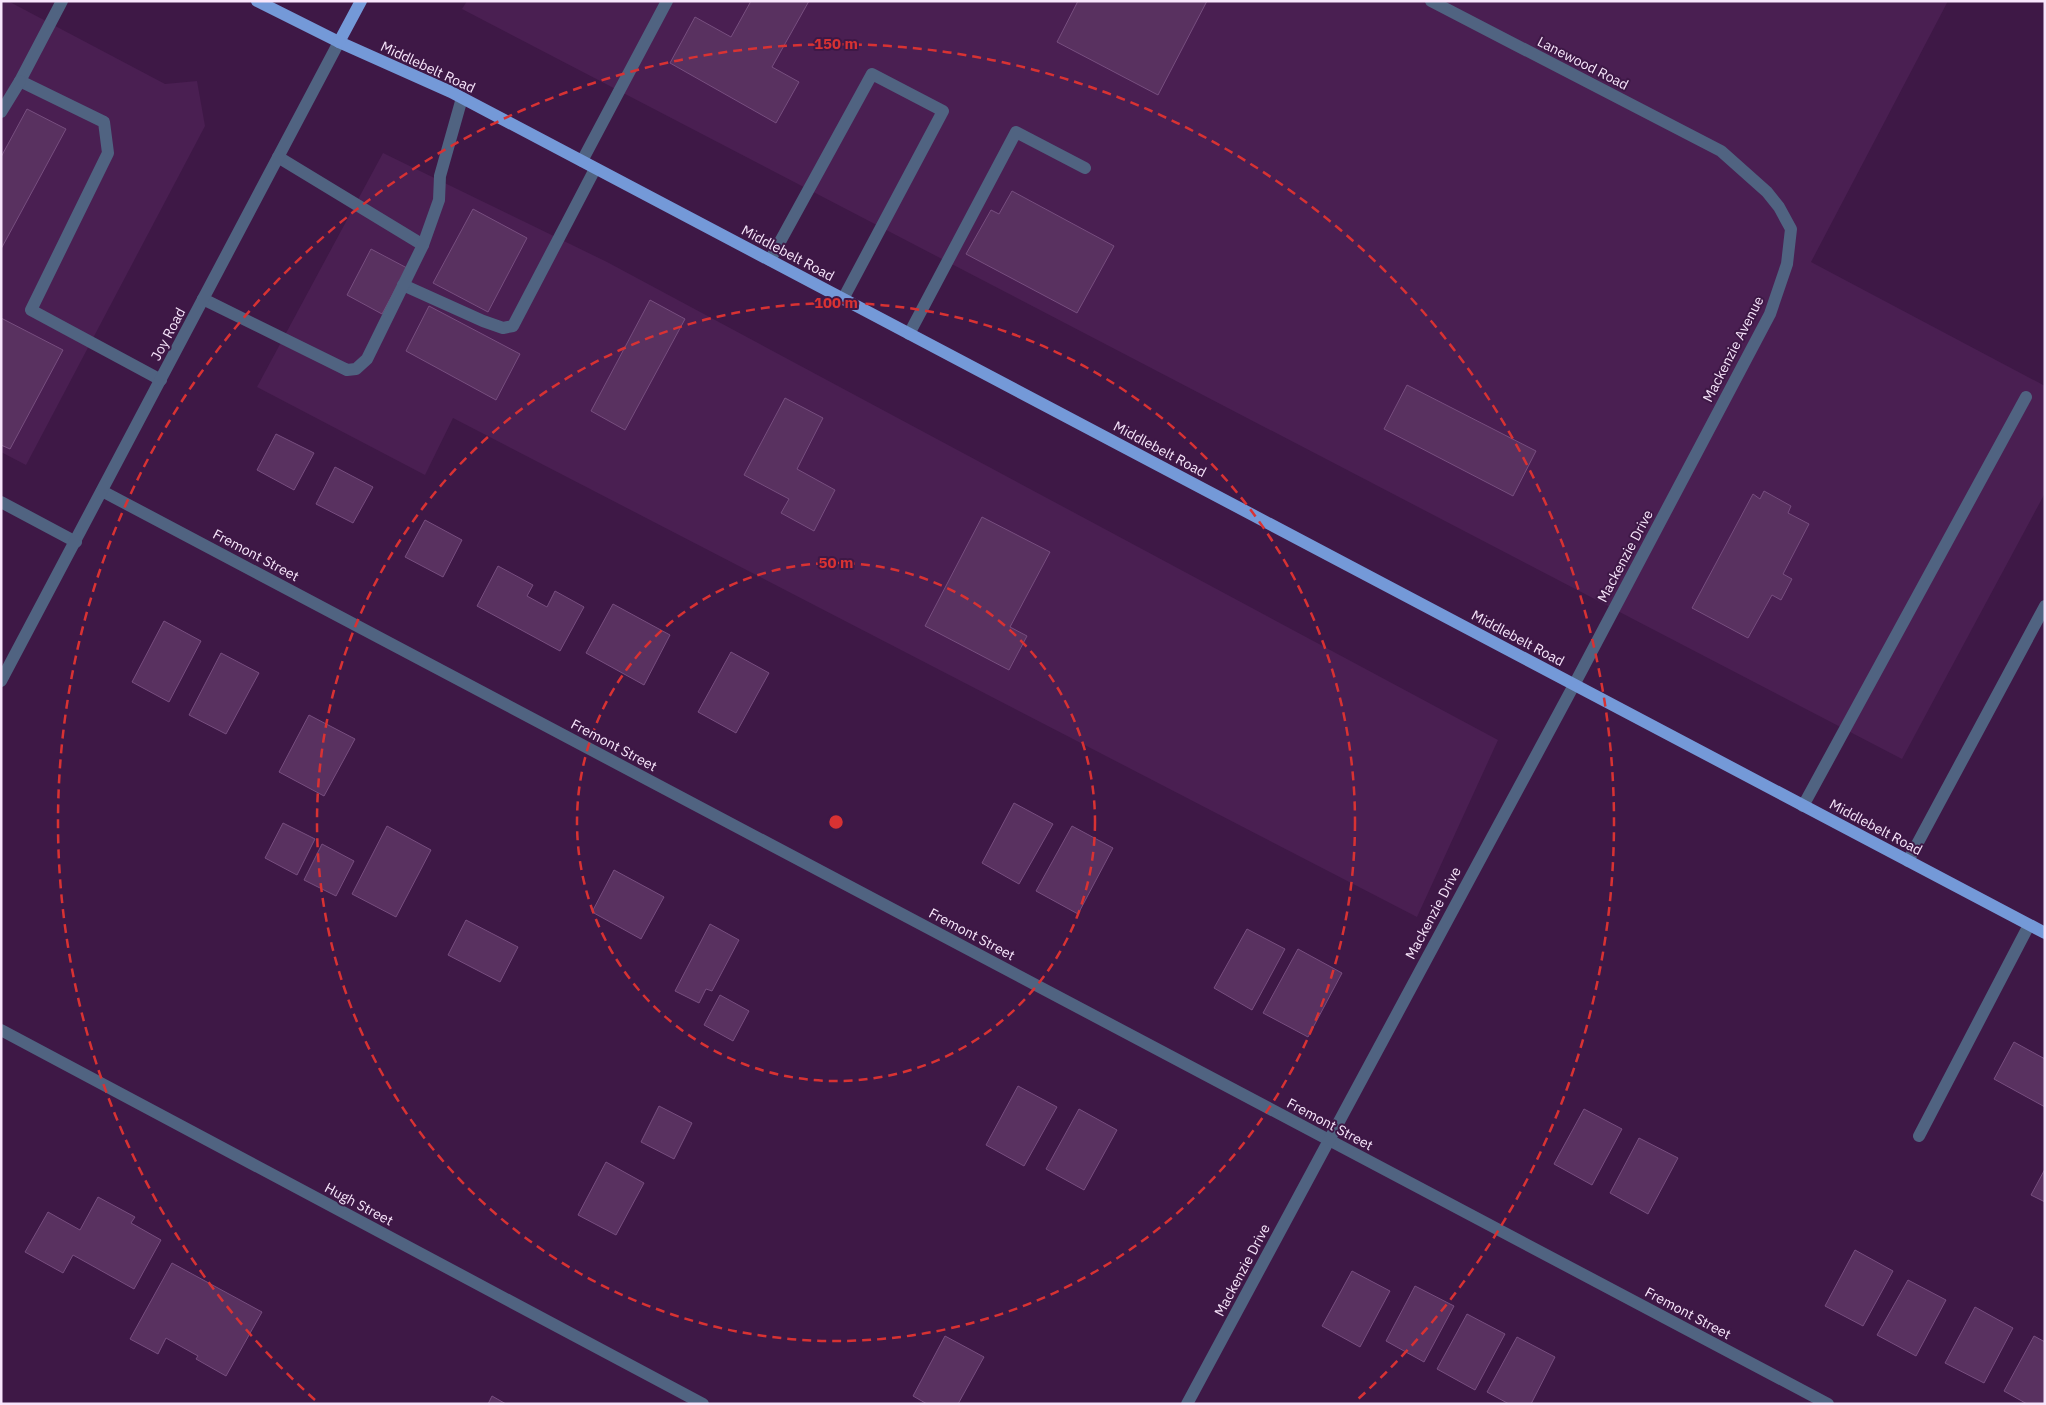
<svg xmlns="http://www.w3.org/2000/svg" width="2046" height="1405" font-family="'IBM Plex Sans',sans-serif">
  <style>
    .built { fill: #4a1f52 }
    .building { fill: #593160; stroke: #774e7f }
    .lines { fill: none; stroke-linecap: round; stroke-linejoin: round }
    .minor { stroke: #506381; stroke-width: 12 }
    .major { stroke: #7499d8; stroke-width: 12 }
    .ring { fill: none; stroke: #d83233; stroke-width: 2.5; stroke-dasharray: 9 6 }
    .labels { text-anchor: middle; stroke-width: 4; stroke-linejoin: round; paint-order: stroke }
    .street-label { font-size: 14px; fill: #f8e6fc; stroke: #3e1846 }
    .centre { fill: #d83233; stroke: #3e1846; stroke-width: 2.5 }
    .ring-label { font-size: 15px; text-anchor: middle; font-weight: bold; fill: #d83233; stroke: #3e1846; stroke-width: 4; stroke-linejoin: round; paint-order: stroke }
  </style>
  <rect width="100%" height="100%" fill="#3e1846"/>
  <g class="built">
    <polygon points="1,1 8,1 165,84 197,81 205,126 26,465 1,452"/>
    <polygon points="467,1 1948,1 1811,262 2045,386 2045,493 1902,759 462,9"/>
    <polygon points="383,153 607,262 1498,740 1417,917 453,418 425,475 257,387"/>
  </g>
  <g class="building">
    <polygon points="751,1 809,1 772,67 799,82 776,123 670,63 695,17 731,37"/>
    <polygon points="1078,1 1207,1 1158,95 1057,42"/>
    <polygon points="27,109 66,129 1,249 1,157"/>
    <polygon points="1012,191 1114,246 1077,313 966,254 991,210 999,214"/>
    <polygon points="473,209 527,238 488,312 433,283"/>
    <polygon points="371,249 407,268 382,314 347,295"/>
    <polygon points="650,300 685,319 625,430 591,411"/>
    <polygon points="429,306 520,354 496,400 406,351"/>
    <polygon points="1,318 63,350 10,449 1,445"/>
    <polygon points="1407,385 1536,451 1513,496 1384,429"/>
    <polygon points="785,398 823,418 797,469 835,490 814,531 781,513 789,499 744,475"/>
    <polygon points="276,434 314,453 294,490 257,470"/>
    <polygon points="335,467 373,487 353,523 316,504"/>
    <polygon points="1764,491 1791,506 1788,513 1809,524 1783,574 1792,579 1781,600 1772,595 1748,638 1692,608 1753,494 1760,499"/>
    <polygon points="982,517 1050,552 1010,627 1027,636 1009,670 925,626"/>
    <polygon points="425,520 462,540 443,577 405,557"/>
    <polygon points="498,566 533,585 527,596 547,607 555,591 584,607 560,651 477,606"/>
    <polygon points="613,604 670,635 644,685 586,653"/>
    <polygon points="164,621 201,641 169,702 132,682"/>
    <polygon points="731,652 769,673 736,733 698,712"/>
    <polygon points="221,653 259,673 226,734 189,715"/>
    <polygon points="309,715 355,739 324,796 279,772"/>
    <polygon points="1014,803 1053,824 1019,884 982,863"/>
    <polygon points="283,823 315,839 297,875 265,858"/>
    <polygon points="387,826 431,850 396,917 352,894"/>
    <polygon points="1072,826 1113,848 1078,914 1036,891"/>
    <polygon points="322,844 354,861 336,896 304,880"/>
    <polygon points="614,870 664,897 641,939 592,912"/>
    <polygon points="466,920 518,947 500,982 448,955"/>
    <polygon points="710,924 739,940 712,991 706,989 699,1003 675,991"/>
    <polygon points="1247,929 1285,949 1252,1010 1214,988"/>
    <polygon points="1298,949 1342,973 1308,1037 1263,1013"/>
    <polygon points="720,995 749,1011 733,1041 704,1025"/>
    <polygon points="2014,1042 2045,1059 2045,1107 1994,1079"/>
    <polygon points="1018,1086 1057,1107 1024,1166 986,1145"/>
    <polygon points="659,1106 692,1123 674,1159 641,1142"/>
    <polygon points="1079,1109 1117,1130 1084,1190 1046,1169"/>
    <polygon points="1584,1109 1622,1129 1592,1185 1554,1164"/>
    <polygon points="1639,1138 1678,1158 1648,1214 1610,1193"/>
    <polygon points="606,1162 644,1183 616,1235 578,1215"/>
    <polygon points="2045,1169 2045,1202 2031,1195"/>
    <polygon points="98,1197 135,1217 131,1223 161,1240 134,1289 73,1255 63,1273 25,1252 48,1212 80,1230"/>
    <polygon points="1855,1250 1893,1271 1863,1326 1825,1306"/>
    <polygon points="172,1263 262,1312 226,1376 196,1359 198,1356 166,1338 158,1354 130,1339"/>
    <polygon points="1352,1271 1390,1291 1360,1347 1322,1326"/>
    <polygon points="1908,1280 1946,1300 1916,1356 1877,1335"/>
    <polygon points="1415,1286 1454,1306 1424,1362 1386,1341"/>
    <polygon points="1975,1307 2013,1328 1984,1383 1945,1363"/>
    <polygon points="1467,1314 1505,1334 1475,1390 1437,1369"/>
    <polygon points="945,1336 984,1357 958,1404 927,1404 913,1396"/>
    <polygon points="2034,1336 2045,1342 2045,1404 2027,1404 2004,1391"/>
    <polygon points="1517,1337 1555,1357 1531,1404 1509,1404 1487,1392"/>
    <polygon points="492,1396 506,1404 488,1404"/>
  </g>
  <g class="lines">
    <g class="minor">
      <polyline points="62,1 20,81 104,122 108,153 31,310 161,380"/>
      <polyline points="1,112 20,81"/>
      <polyline points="278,157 423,245"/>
      <polyline points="582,161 667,1"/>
      <polyline points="770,260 872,74 943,111 843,299"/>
      <polyline points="403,285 483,321 503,328 513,326 595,169"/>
      <polyline points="203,299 347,370 356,369 367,359 423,245 439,200 440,176 462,98"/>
      <polyline points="909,334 1016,132 1085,168"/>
      <polyline points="102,491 1828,1404"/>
      <polyline points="1,502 76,542"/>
      <polyline points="1,681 339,42"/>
      <polyline points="1803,806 2026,397"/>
      <polyline points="1908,861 2045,606"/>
      <polyline points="1,1030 703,1404"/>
      <polyline points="1919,1136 2029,925"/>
      <polyline points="1187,1404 1574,685 1770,314 1787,264 1791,229 1779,207 1767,192 1721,151 1431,1"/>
    </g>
    <g class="major">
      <polyline points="257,1 339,42 451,92 2045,933"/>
      <polyline points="339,42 361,1"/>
    </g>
  </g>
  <g class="ring">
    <circle cx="836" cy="822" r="259"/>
    <circle cx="836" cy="822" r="519"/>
    <path d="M315 1400A778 778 0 1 1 1357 1400"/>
  </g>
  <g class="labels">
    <g class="street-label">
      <text transform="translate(1583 63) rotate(27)" y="5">Lanewood Road</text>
      <text transform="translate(428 67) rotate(25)" y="5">Middlebelt Road</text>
      <text transform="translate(788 253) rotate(28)" y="5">Middlebelt Road</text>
      <text transform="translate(168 334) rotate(-62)" y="5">Joy Road</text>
      <text transform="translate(1733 349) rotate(-63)" y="5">Mackenzie Avenue</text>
      <text transform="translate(1160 449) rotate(28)" y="5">Middlebelt Road</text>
      <text transform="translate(256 555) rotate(28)" y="5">Fremont Street</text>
      <text transform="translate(1625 556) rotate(-62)" y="5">Mackenzie Drive</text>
      <text transform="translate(1518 638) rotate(28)" y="5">Middlebelt Road</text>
      <text transform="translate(614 745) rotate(28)" y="5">Fremont Street</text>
      <text transform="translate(1876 827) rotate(28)" y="5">Middlebelt Road</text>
      <text transform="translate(1433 913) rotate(-62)" y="5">Mackenzie Drive</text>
      <text transform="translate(972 934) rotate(28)" y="5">Fremont Street</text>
      <text transform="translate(1330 1124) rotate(28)" y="5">Fremont Street</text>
      <text transform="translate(359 1204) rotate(28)" y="5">Hugh Street</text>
      <text transform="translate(1242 1270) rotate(-62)" y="5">Mackenzie Drive</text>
      <text transform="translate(1688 1313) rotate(28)" y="5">Fremont Street</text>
    </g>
  </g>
  <circle cx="836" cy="822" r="8" class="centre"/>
  <g class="ring-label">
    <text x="836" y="49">150 m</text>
    <text x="836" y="308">100 m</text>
    <text x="836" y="568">50 m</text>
  </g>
  <rect width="2046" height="1405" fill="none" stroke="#f8e6fc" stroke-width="5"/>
</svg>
